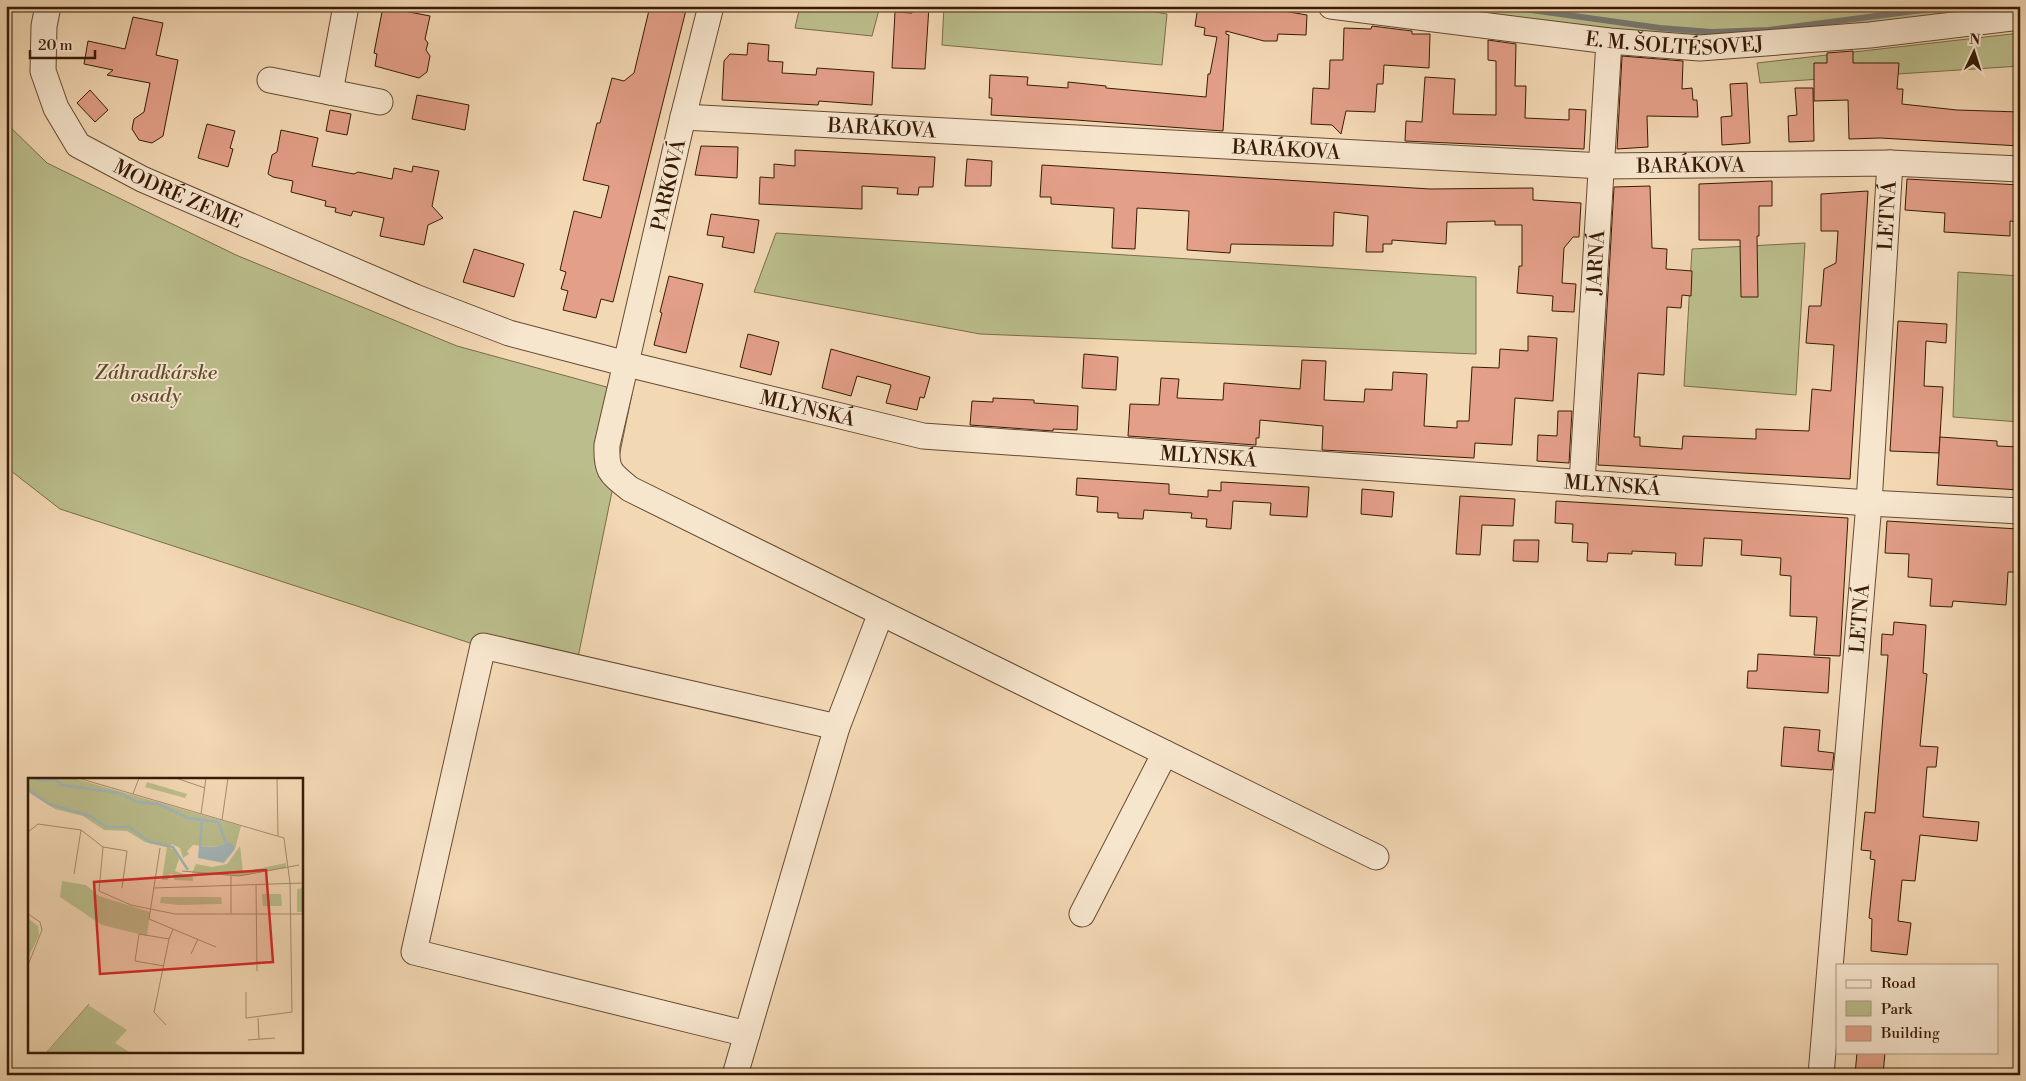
<svg xmlns="http://www.w3.org/2000/svg" width="2026" height="1081" font-family="'Libre Bodoni',serif">
  <style>
    .green { fill: #bbbe8c; stroke: #7a6c49 }
    .lines { fill: none; stroke-linecap: round; stroke-linejoin: round }
    .stream { stroke: #787871; stroke-width: 6 }
    .building { fill: #e39f88; stroke: #381b06 }
    .minor-casing { stroke: #674a32; stroke-width: 27 }
    .minor { stroke: #f7e6ce; stroke-width: 25 }
    .labels { text-anchor: middle; stroke-width: 4; stroke-linejoin: round; paint-order: stroke }
    .street-label { font-size: 20px; fill: #381b06; stroke: #f7e6ce }
    .park-label { font-size: 20px; font-style: italic; fill: #5f4c2e; stroke: #f7e6ce }
    .inset-river { fill: none; stroke: #a3b6b9; stroke-width: 2.5 }
    .inset-road { fill: none; stroke: #a88c6e; stroke-width: 1 }
    .view { fill: #d62828; fill-opacity: 0.15; stroke: #d62828; stroke-width: 2.5 }
    .inset-edge { fill: none; stroke: #381b06; stroke-width: 2.5 }
  </style>
  <rect width="100%" height="100%" fill="#f3d8b4"/>
  <filter id="stains"><feTurbulence type="fractalNoise" baseFrequency=".004" numOctaves="4"/><feColorMatrix values="0 0 0 0 .2 0 0 0 0 .09 0 0 0 0 .02 0 0 0 .5 -.17"/></filter>
  <radialGradient id="worn" r=".72"><stop offset=".6" stop-color="#630" stop-opacity="0"/><stop offset="1" stop-color="#630" stop-opacity=".3"/></radialGradient>
  <g class="green">
    <polygon points="800,6 880,6 872,36 795,28"/>
    <polygon points="944,6 1119,6 1167,14 1162,65 942,45"/>
    <polygon points="1375,6 2020,6 1710,48"/>
    <polygon points="2020,33 2020,66 1760,83 1757,63"/>
    <polygon points="6,123 47,163 236,255 457,346 632,394 574,677 60,509 6,467"/>
    <polygon points="776,233 1476,277 1476,354 980,334 754,292"/>
    <polygon points="1805,243 1796,395 1684,386 1692,249"/>
    <polygon points="1958,272 2020,276 2020,422 1953,417"/>
  </g>
  <g class="lines">
    <polyline class="stream" points="1503,6 1660,28 1711,32 1768,30 1953,6"/>
  </g>
  <g class="building">
    <polygon points="650,6 687,6 613,302 601,299 596,318 563,310 568,291 561,289 566,272 560,270 574,211 601,218 609,186 583,180 597,123 600,123 612,78 624,81 634,73"/>
    <polygon points="913,6 929,6 925,69 892,68 895,12 912,13"/>
    <polygon points="1198,6 1254,6 1307,15 1306,35 1278,34 1277,41 1264,41 1226,31 1226,34 1229,35 1223,131 1076,120 991,115 992,98 989,98 990,75 1028,77 1027,85 1068,88 1068,82 1106,86 1106,88 1206,97 1208,74 1210,74 1217,37 1204,35 1205,28 1195,26"/>
    <polygon points="383,7 430,16 425,39 428,43 426,50 430,56 427,72 419,78 375,66 377,54 374,53"/>
    <polygon points="133,17 163,23 156,55 178,60 163,136 152,143 139,140 132,129 134,119 144,112 150,83 107,75 113,70 84,64 88,41 125,49"/>
    <polygon points="1372,26 1412,31 1412,34 1430,34 1429,68 1384,65 1383,84 1377,84 1375,112 1346,111 1341,134 1332,125 1311,124 1313,88 1329,89 1330,60 1343,60 1344,28 1371,29"/>
    <polygon points="1488,40 1516,44 1515,86 1526,86 1525,118 1569,120 1569,109 1586,110 1584,149 1405,141 1406,121 1422,122 1425,77 1455,79 1453,114 1496,115 1496,61 1488,60"/>
    <polygon points="748,43 769,45 768,61 783,62 782,73 816,75 817,68 874,72 872,105 819,101 818,105 722,100 724,61 730,54 747,55"/>
    <polygon points="1853,51 1853,63 1899,63 1897,89 1903,89 1902,104 1957,110 2020,112 2020,146 1880,138 1849,139 1848,100 1814,101 1814,63 1827,63 1827,53"/>
    <polygon points="1622,56 1683,61 1682,89 1692,88 1693,100 1697,100 1698,117 1647,116 1648,147 1617,149"/>
    <polygon points="1747,83 1750,143 1722,145 1721,117 1732,116 1730,84"/>
    <polygon points="1795,88 1813,88 1814,141 1789,142 1788,116 1797,115"/>
    <polygon points="90,90 108,110 95,122 77,103"/>
    <polygon points="417,95 469,105 465,130 412,119"/>
    <polygon points="330,110 351,114 347,135 326,131"/>
    <polygon points="207,124 235,131 230,148 233,149 228,167 198,158"/>
    <polygon points="281,130 318,138 312,166 354,174 358,172 392,179 394,168 412,172 413,166 439,171 432,206 443,218 428,225 424,245 380,236 384,218 353,211 351,216 335,212 336,208 325,206 326,201 291,192 293,181 273,177 268,174 272,155 277,152"/>
    <polygon points="701,146 738,147 737,178 695,175"/>
    <polygon points="795,150 935,157 933,187 919,187 918,195 897,194 898,188 862,186 862,209 759,204 760,177 774,178 774,164 795,166"/>
    <polygon points="967,159 992,161 991,186 965,186"/>
    <polygon points="1042,165 1430,189 1533,188 1533,200 1581,203 1579,237 1573,237 1564,248 1562,283 1576,284 1574,312 1552,311 1553,296 1517,293 1519,266 1522,266 1522,225 1495,225 1495,221 1447,222 1446,244 1392,240 1392,244 1383,244 1383,252 1366,252 1368,216 1334,212 1333,246 1231,244 1230,253 1187,250 1189,211 1137,208 1135,249 1112,248 1114,208 1051,204 1051,197 1040,197"/>
    <polygon points="1907,179 2020,185 2020,222 2010,221 2010,236 1944,232 1945,213 1905,210"/>
    <polygon points="1772,181 1772,206 1759,206 1759,236 1757,236 1758,297 1741,297 1740,240 1699,240 1699,184"/>
    <polygon points="1650,186 1652,248 1667,249 1666,269 1692,271 1691,296 1682,295 1681,308 1667,307 1664,375 1638,373 1634,437 1640,437 1640,446 1682,449 1683,436 1756,439 1756,429 1809,431 1812,389 1831,391 1834,345 1806,343 1809,306 1821,306 1824,269 1836,263 1838,231 1821,231 1821,194 1868,191 1850,479 1598,465 1614,187"/>
    <polygon points="711,214 759,220 754,253 722,247 724,237 707,235"/>
    <polygon points="474,249 524,264 514,297 463,282"/>
    <polygon points="669,276 703,284 686,353 654,345 662,313 660,312"/>
    <polygon points="1898,321 1947,324 1946,343 1926,341 1924,386 1943,387 1939,453 1890,451"/>
    <polygon points="748,334 779,342 771,375 740,367"/>
    <polygon points="1528,336 1557,338 1553,401 1515,398 1512,445 1475,443 1474,458 1322,450 1323,426 1260,420 1259,438 1256,438 1256,445 1128,436 1130,404 1159,405 1161,378 1179,379 1177,398 1223,400 1224,383 1300,389 1302,360 1326,361 1324,400 1364,402 1365,389 1392,390 1393,372 1427,374 1424,426 1457,428 1457,421 1469,421 1472,367 1499,368 1500,349 1528,351"/>
    <polygon points="831,349 930,377 924,398 920,397 917,410 886,403 891,385 857,376 851,396 822,388"/>
    <polygon points="1084,354 1118,357 1116,390 1082,388"/>
    <polygon points="993,398 1034,400 1034,403 1078,406 1077,430 1053,429 1053,431 970,425 972,401 993,402"/>
    <polygon points="1558,411 1572,411 1569,463 1537,461 1538,435 1557,436"/>
    <polygon points="1940,437 1997,441 1997,446 2020,447 2020,490 1937,485"/>
    <polygon points="1077,478 1169,484 1169,494 1208,497 1208,490 1221,491 1221,482 1309,487 1307,517 1270,515 1271,503 1233,501 1231,529 1206,527 1207,519 1191,518 1192,513 1144,510 1143,519 1118,518 1118,513 1097,512 1098,497 1076,495"/>
    <polygon points="1362,489 1394,492 1392,517 1361,514"/>
    <polygon points="1460,496 1515,499 1513,526 1482,525 1480,555 1456,554"/>
    <polygon points="1556,501 1848,518 1840,656 1814,655 1817,617 1790,616 1791,576 1780,575 1781,558 1741,555 1742,540 1704,538 1702,566 1675,565 1676,553 1632,551 1632,554 1608,553 1607,562 1587,561 1588,543 1572,542 1573,524 1555,523"/>
    <polygon points="1887,521 2018,529 2015,572 2008,572 2006,605 1953,601 1952,607 1930,606 1932,579 1908,577 1909,554 1885,553"/>
    <polygon points="1514,540 1539,540 1538,562 1513,561"/>
    <polygon points="1894,622 1926,625 1923,673 1927,674 1920,746 1938,747 1936,767 1927,767 1923,817 1979,822 1977,841 1920,835 1915,881 1902,880 1898,921 1911,923 1907,955 1871,951 1872,919 1869,918 1875,860 1870,859 1871,851 1861,850 1865,812 1875,813 1888,655 1881,655 1882,634 1893,635"/>
    <polygon points="1758,654 1830,658 1828,693 1747,688 1748,671 1757,671"/>
    <polygon points="1784,727 1820,730 1818,751 1834,753 1832,770 1781,766"/>
    <polygon points="1857,1052 1885,1053 1883,1075 1855,1075"/>
  </g>
  <g class="lines">
    <defs>
      <g id="minor">
        <path id="s1" d="M48,6L44,26L43,71L56,108L78,145L142,179L415,297L509,333L627,364L923,436L1869,503L2020,511"/>
        <path d="M711,6L683,117L607,445C606,471 610,473 630,489L1376,857"/>
        <path id="s2" d="M1331,6L1609,41L1700,48L1870,35L2020,17"/>
        <polyline points="270,80 380,102"/>
        <polyline points="330,92 346,6"/>
        <path id="s3" d="M683,117L1603,166L1890,163L2020,169"/>
        <path id="s4" d="M1582,483L1609,41"/>
        <polyline points="1082,914 1165,753"/>
        <polyline points="747,1034 414,952 483,646 837,727 881,613"/>
        <polyline points="735,1075 837,727"/>
        <path id="s5" d="M1821,1075L1869,503L1890,163"/>
      </g>
    </defs>
    <use href="#minor" class="minor-casing"/>
    <use href="#minor" class="minor"/>
  </g>
  <g class="labels">
    <g class="street-label">
      <text dy="7" stroke="none"><textPath href="#s2" startOffset="346">E. M. ŠOLTÉSOVEJ</textPath></text>
      <text dy="7" stroke="none"><textPath href="#s3" startOffset="199">BARÁKOVA</textPath></text>
      <text dy="7" stroke="none"><textPath href="#s3" startOffset="604">BARÁKOVA</textPath></text>
      <text dy="7" stroke="none"><textPath href="#s3" startOffset="1009">BARÁKOVA</textPath></text>
      <text transform="translate(668 185) rotate(-77)" y="7">PARKOVÁ</text>
      <text dy="7" stroke="none"><textPath href="#s1" startOffset="259">MODRÉ ZEME</textPath></text>
      <text dy="7" stroke="none"><textPath href="#s5" startOffset="862">LETNÁ</textPath></text>
      <text dy="7" stroke="none"><textPath href="#s4" startOffset="221">JARNÁ</textPath></text>
      <text dy="7" stroke="none"><textPath href="#s1" startOffset="926">MLYNSKÁ</textPath></text>
      <text dy="7" stroke="none"><textPath href="#s1" startOffset="1331">MLYNSKÁ</textPath></text>
      <text dy="7" stroke="none"><textPath href="#s1" startOffset="1736">MLYNSKÁ</textPath></text>
      <text dy="7" stroke="none"><textPath href="#s5" startOffset="458">LETNÁ</textPath></text>
    </g>
    <g class="park-label">
      <text x="156" y="379">Záhradkárske<tspan x="156" dy="23">osady</tspan></text>
    </g>
  </g>
  <g transform="translate(28 778)">
    <rect width="275" height="275" fill="#f3d8b4"/>
    <path d="M0,0H45L213,48L207,71L198,65L190,69L165,67L159,73L161,76L155,80L152,70L144,66L140,69L147,72L151,81L147,93L165,99V103L146,102V97L142,96L140,102H134L139,69L117,64L99,53L76,52L55,38L27,31L0,14ZM119,4L159,16L157,20L117,9ZM212,68L215,94L258,85V90L212,98L164,95L168,86L184,89L199,86ZM34,103L58,107L71,118L122,134L119,158L74,147L32,119ZM275,110V134H269V111ZM234,116H253L254,128H235ZM133,119H193L194,126L151,127L132,125ZM0,140L10,148L11,157L0,180ZM60,227L99,252L87,265L103,275H19Z" fill="#bbbe8c"/>
    <path d="M198,65H204L207,71L196,85L170,80L171,68L189,69Z" fill="#a3b6b9"/>
    <path class="inset-river" d="M7,0L16,3L27,1L33,7L91,15L109,24L131,26L160,40L190,44L198,65M0,11L21,26L63,38L78,49H101L122,64L145,69L160,92M172,68L174,43"/>
    <path class="inset-road" d="M50,0L256,60L262,105L264,234L218,240V214M148,0L177,10M249,0L250,58M105,16L111,0M173,36L178,0M194,42L200,0M0,54L10,46L53,52L75,69M75,69L71,113L103,127L147,136H275M75,69L99,73L94,110M132,70L121,141L188,169M154,93L211,98L271,87M46,96L53,52M203,98V136M228,107L229,193M125,110L275,105M0,136L12,144L14,152L0,187M163,176L170,161M136,188L107,183L111,156L141,161L145,151M230,240L231,261M138,247L126,234L141,161M220,262L247,260M18,275L61,226"/>
    <path class="view" d="M238,92L245,184L72,196L66,104Z"/>
    <rect width="275" height="275" class="inset-edge"/>
  </g>
  <rect width="2026" height="1081" fill="none" stroke="#f3d8b4" stroke-width="25"/>
  <rect x="8" y="8" width="2011" height="1066" fill="none" stroke="#381b06" stroke-width="2.5"/>
  <rect x="12" y="12" width="2001" height="1056" fill="none" stroke="#381b06"/>
  <rect x="1836" y="964" width="162" height="90" fill="#f7e6ce" stroke="#ab957e"/>
  <rect x="1846" y="980" width="25" height="8" fill="#f7e6ce" stroke="#ab957e"/>
  <text x="1881" y="988" font-size="15" fill="#381b06">Road</text>
  <rect x="1846" y="1001" width="25" height="15" fill="#bbbe8c" stroke="#ab957e"/>
  <text x="1881" y="1014" font-size="15" fill="#381b06">Park</text>
  <rect x="1846" y="1026" width="25" height="15" fill="#e39f88" stroke="#ab957e"/>
  <text x="1881" y="1038" font-size="15" fill="#381b06">Building</text>
  <g transform="translate(1974 52) rotate(4)" stroke="#f7e6ce" stroke-width="4" paint-order="stroke">
  <path d="M0-4L9 19L0 12L-9 19Z" fill="#381b06"/>
  <text y="-8" font-size="14" font-weight="bold" text-anchor="middle" fill="#381b06">N</text>
  </g>
  <path d="M30 50v8h65v-8" fill="none" stroke="#381b06" stroke-width="2.5"/>
  <text x="38" y="50" font-size="15" fill="#381b06" stroke="#f7e6ce" stroke-width="4" paint-order="stroke">20 m</text>
  <rect width="100%" height="100%" filter="url(#stains)"/>
  <rect width="100%" height="100%" fill="url(#worn)"/>
</svg>
